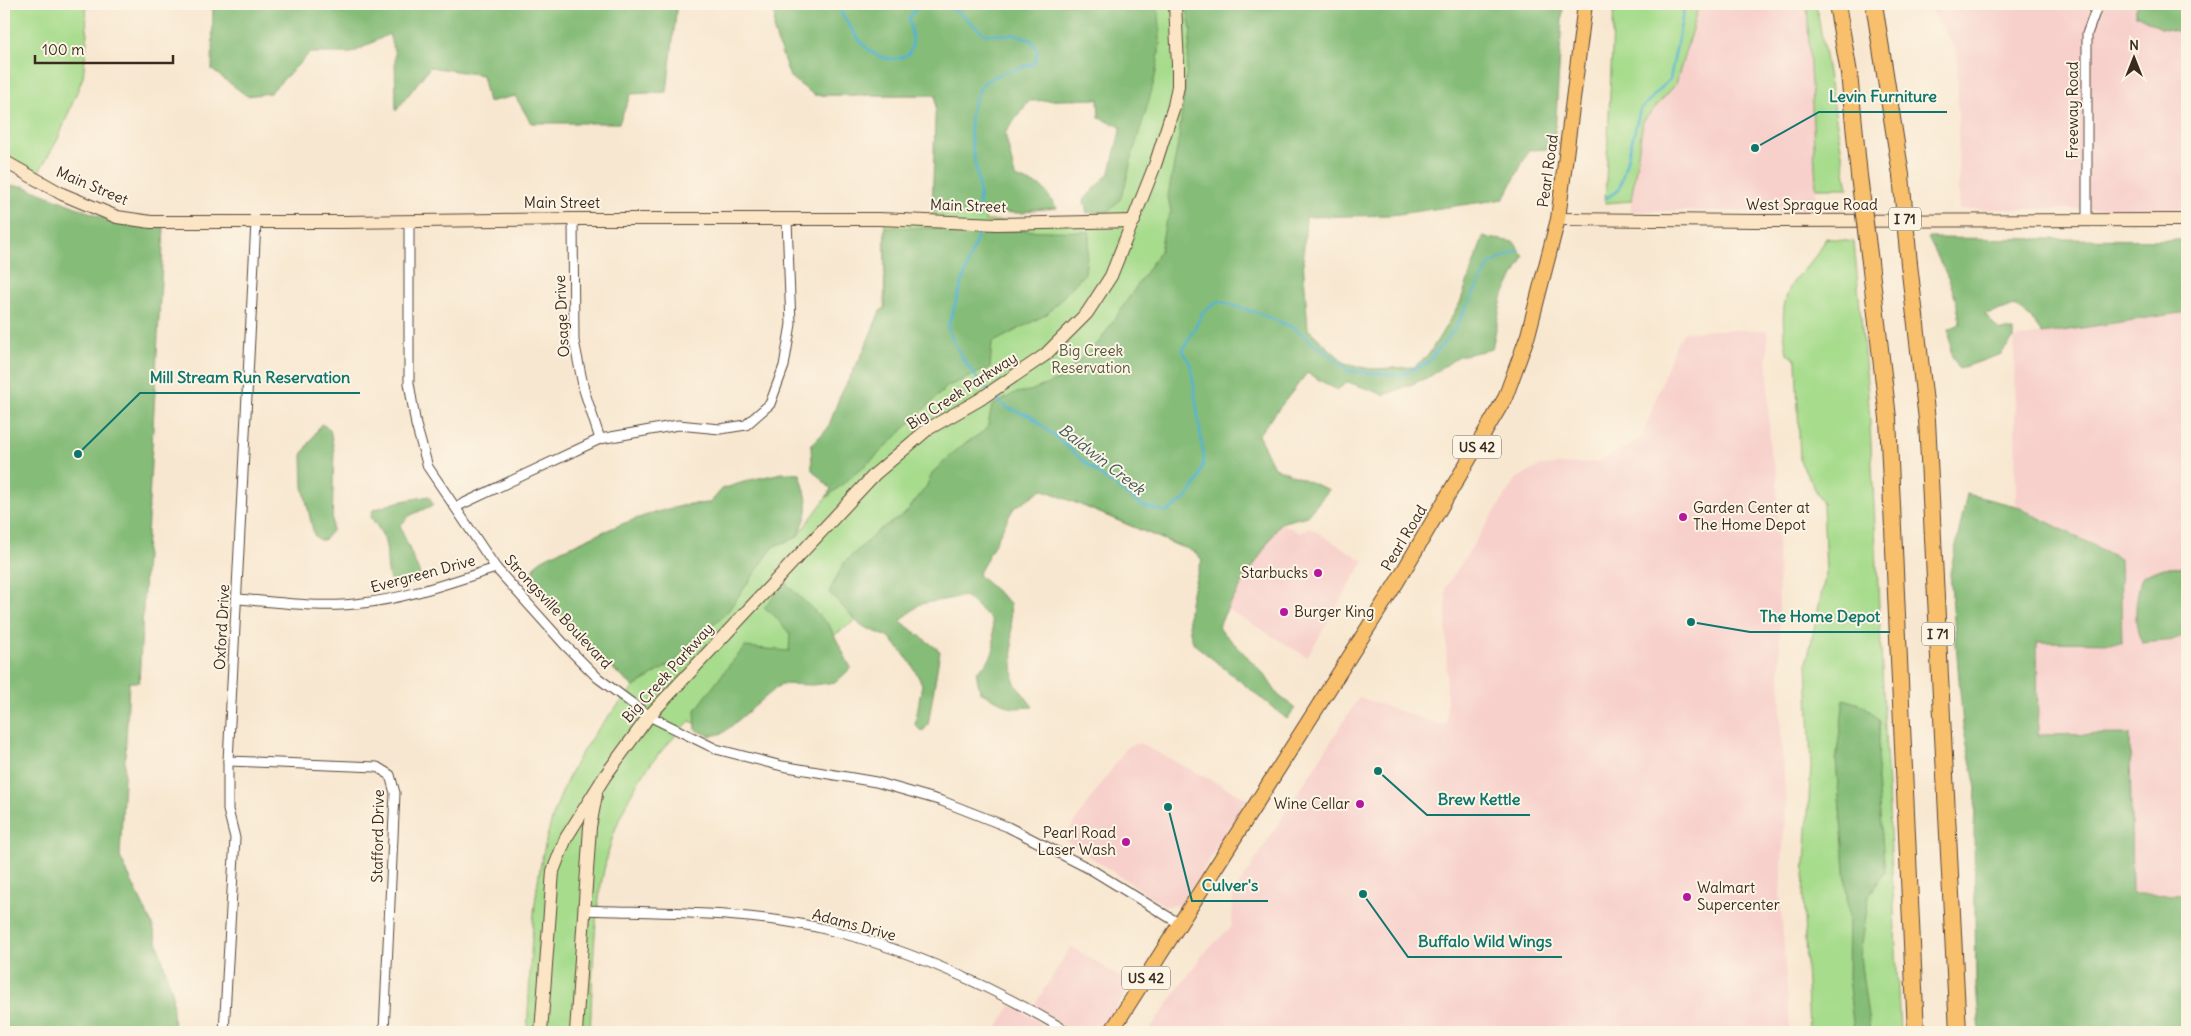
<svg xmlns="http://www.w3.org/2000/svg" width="2191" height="1036" font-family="Delius,sans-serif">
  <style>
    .built { fill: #f7d0cb }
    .green { fill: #a7dc8d; stroke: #718356; fill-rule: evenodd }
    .forest { fill: #85bc78; stroke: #60734b }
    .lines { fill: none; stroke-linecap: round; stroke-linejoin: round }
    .stream { stroke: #53b4d2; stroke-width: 2.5 }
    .street-casing { stroke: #574639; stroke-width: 11 }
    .secondary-casing { stroke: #574639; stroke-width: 14 }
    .primary-casing { stroke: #574639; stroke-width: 16 }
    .highway-casing { stroke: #574639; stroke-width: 18 }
    .street { stroke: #fff; stroke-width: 9 }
    .secondary { stroke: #fce5c4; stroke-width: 12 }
    .primary { stroke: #f8bf6c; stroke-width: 14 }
    .highway { stroke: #f8bf6c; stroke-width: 16 }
    .highway-bridge-casing { stroke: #574639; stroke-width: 18; stroke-linecap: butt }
    .highway-bridge { stroke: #f8bf6c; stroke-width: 16 }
    .poi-dot { fill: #b5179e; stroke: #fcf5e5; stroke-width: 2 }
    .labels { text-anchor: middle; stroke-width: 4; stroke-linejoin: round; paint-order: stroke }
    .shield { fill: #fcf5e5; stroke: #75675a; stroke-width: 1 }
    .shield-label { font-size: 14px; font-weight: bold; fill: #3b2a1e }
    .street-label { font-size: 15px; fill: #3b2a1e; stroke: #fcf5e5 }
    .park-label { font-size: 15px; fill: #56563a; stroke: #fcf5e5 }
    .poi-label { font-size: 15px; fill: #3b2a1e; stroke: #fcf5e5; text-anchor: start }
    .water-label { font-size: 16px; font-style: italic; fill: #435a5d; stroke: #fcf5e5 }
    .leader { fill: none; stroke: #0f766e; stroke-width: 2 }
    .callout-dot { fill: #0f766e; stroke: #fcf5e5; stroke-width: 2 }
    .callout-label { font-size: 16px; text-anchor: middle; font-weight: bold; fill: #0f766e; stroke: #fcf5e5; stroke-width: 4; stroke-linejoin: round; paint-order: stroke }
  </style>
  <rect width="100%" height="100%" fill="#fcf5e5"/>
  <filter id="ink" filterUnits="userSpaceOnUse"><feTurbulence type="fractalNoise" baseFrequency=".02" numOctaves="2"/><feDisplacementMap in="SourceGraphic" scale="10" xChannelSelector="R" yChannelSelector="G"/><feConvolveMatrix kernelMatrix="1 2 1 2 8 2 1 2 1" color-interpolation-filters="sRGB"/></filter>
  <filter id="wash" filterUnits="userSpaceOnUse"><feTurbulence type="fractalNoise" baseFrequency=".0096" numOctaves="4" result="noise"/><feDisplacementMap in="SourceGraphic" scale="20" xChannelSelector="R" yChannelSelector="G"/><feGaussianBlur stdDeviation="1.12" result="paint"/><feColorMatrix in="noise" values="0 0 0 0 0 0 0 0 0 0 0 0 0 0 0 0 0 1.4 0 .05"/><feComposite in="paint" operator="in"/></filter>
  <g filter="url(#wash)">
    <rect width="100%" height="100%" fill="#f8e7d0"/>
    <g class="built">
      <polygon points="1699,4 1807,4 1817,211 1630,211 1643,121 1676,84"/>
      <polygon points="1927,4 2187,4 2187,209 1959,209 1957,51"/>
      <polygon points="2187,312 2187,895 2132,894 2130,734 2038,735 2037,642 2122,643 2120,559 2016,506 2014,338"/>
      <polygon points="1714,330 1767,330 1770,453 1777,473 1781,734 1786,802 1780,894 1790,1032 1148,1032 1203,954 1232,926 1233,895 1359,697 1440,725 1447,724 1446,587 1516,479 1540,466 1597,462 1626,448 1642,437 1675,346 1684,332"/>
      <polygon points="1280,522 1300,533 1309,527 1364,561 1307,657 1227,609"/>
      <polygon points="1139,743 1248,799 1181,905 1165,906 1063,839 1127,747"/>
      <polygon points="1071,946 1131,984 1102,1032 1074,1032 1033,1008"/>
      <polygon points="1011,1005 1056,1032 995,1032"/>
    </g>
    <g class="green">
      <polygon points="4,4 86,4 87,40 83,77 58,139 37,175 4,157"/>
      <path d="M775,4H1196L1187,546L1181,547L1033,485L1004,520L818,646L719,733L690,721C675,736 660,751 647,769C591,846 595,942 590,1032H527C533,934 529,848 578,759C593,732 614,710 634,687C596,656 566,621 535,583L533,575L534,568L541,560L593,536L645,516L689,504L719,503L796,538L826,498L845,465L884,320L885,221H932L936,95H814L816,32ZM1139,94L1098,209V221H985L990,96Z"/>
      <polygon points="1614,4 1699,4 1676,84 1643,121 1631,201 1605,203"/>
      <polygon points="1807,4 1816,4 1848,188 1816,188"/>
      <path d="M1826,238L1854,242L1869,405L1900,1032H1809L1803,894L1811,766L1807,662L1826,572L1823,504L1800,461L1796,360L1787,353C1783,331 1779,301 1794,281C1806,267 1818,256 1826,238Z"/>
    </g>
    <g class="forest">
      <path d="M190,4H1157C1168,55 1147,104 1133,153C1129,167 1127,183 1121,197C1119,202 1113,207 1109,211L1087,213L1084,200L1110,172L1121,127L1099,118L1098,99L1029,101L1005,133L1015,177L1042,187L1057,208L1032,210L1023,213L932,211L936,95H814L790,77L774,32L775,6L677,5L667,92L631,94L619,123H531L515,96L488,102L482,75L430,67L396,111L395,54L389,34L352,53H310L270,93L247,96L212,70L213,9Z"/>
      <path d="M1186,4H1563L1554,149L1529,150L1504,199L1391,215L1306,217L1303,259L1308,329L1345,363L1370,369L1414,367L1429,354L1460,303L1483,237L1514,242L1524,257L1502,298L1492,349L1459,356L1429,377L1385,395L1348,382L1337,390L1307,373L1258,435L1274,467L1329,490L1307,516L1280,523L1227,609L1218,627L1265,675L1278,695L1295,708L1287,719L1194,644C1182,618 1193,586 1202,560L1195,552L1042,489L1013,509L978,575L1010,603L1014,682L1033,707L1012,708L980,692L976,672C999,654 994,648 992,620L965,596L920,604L900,621L940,651L928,725L922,732L915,725L922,684L911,663L890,638L860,625L829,592L844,563L879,530L905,514L926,487L933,472L960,447L987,429L992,406L1015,393L1030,391L1058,380L1100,341L1160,251L1165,225L1171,212L1168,196L1179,138L1191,31Z"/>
      <polygon points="2139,4 2187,4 2187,33 2161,28 2136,15 2136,8"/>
      <polygon points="4,186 23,186 114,222 164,227 139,682 129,682 120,857 152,924 172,992 174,1032 4,1032"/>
      <polygon points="885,227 1090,232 1085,273 1047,314 992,343 990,368 948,386 874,458 826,498 831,489 812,470 811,445 828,428 839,398 863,352 880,311 885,308"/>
      <path d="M1928,238L2187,240V312L2042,334L2030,317L2015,306L1985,314L1999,330H2014V338L2001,354L1959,369L1951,354L1949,329L1960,324C1956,287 1944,270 1928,238Z"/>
      <polygon points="321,424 330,429 334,451 332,531 324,540 319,540 314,535 303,487 302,455"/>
      <path d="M782,473L800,474C809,504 812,510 796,538L774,546L728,611L675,661L634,687C596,656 566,621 535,583L533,575L537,563C547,555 560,551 572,546C615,526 662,505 710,503L722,489L750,480Z"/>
      <polygon points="1967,494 2016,506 2120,559 2122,643 2037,642 2038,735 2130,734 2132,894 2187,895 2187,1032 1980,1032 1976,985 1974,831 1976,788 1963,726 1950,573"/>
      <path d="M429,496L433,505L409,516L400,526L421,577L414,583L394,586C384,576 389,555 385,542C383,534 376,525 371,517L373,510L397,502Z"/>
      <path d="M2187,567V635L2175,640L2142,643C2132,623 2136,597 2142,576L2164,568Z"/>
      <polygon points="784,582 829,625 851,668 836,682 813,685 781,684 723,733 711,736 696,730 695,711 727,668 745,647 789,651 790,634 772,613 764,608"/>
      <polygon points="1844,699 1865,706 1880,721 1877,779 1885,872 1869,895 1860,957 1870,1032 1854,1032 1848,978 1849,919 1836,761"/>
    </g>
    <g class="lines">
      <g class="stream">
        <path d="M836,4C852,30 873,74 909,54L913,42L909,18L918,7L935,4"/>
        <path d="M937,4L957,11L985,34L1018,35L1031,40L1038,51L1034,63C1018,70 999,72 985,82C981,85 979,91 977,95C962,125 976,157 979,189C980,199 979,209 978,219"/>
        <polyline points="1606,198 1619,190 1640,110 1670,79 1685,4"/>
        <path d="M978,227V234L948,326C949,340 975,379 987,389"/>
        <polyline points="993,395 1007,408 1031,416 1104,478 1143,506 1167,512 1187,498 1199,479 1204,459 1191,366 1183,350 1203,312 1219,301 1261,314 1296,329 1349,371 1401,375 1427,363 1454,330 1490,264 1518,250"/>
      </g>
    </g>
  </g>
  <g filter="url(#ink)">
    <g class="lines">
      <defs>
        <g id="street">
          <polyline points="573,219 574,341 584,390 600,439"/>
          <polyline points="2087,219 2087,34 2098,4"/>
          <polyline points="409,221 409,383 416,425 428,467 496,568 565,645 598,678 649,716 716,749 782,766 876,782 942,801 1008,827 1092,870 1180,924"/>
          <polyline points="456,507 600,439 678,425 720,429 746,425 770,404 784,366 791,324 787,220"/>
          <path d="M237,599C279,602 322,609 363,603C409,598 453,581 496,568"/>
          <polyline points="228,761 377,767 390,775 395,793 384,1032"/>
          <path d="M584,910C665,913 750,911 829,930C909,949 998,989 1068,1032"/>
          <polyline points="224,1032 235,838 228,810 228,761 256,222"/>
        </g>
        <g id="secondary">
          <polyline points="4,161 62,194 117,217 151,222 342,222 573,219 879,219 997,224 1134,221"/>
          <polyline points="1558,219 1755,221 2187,220"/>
          <polyline points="541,1032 553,871 566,838 605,776 649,716 875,474 928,429 979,400 1045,355 1087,313 1111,276 1155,165 1174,106 1178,86 1178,65 1175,4"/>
          <polyline points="576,1032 590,827 596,795"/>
        </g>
        <polyline id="primary" points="1111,1032 1397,582 1505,398 1528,335 1558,219 1585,4"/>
        <g id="highway">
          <polyline points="1837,4 1849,73 1859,176"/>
          <polyline points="1874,4 1901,175"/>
          <polyline points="1870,262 1888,418 1916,1032"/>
          <polyline points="1909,264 1927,420 1958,1032"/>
        </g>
      </defs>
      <use href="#street" class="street-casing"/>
      <use href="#secondary" class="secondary-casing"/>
      <use href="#primary" class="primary-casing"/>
      <use href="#highway" class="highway-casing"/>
      <use href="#street" class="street"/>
      <use href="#secondary" class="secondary"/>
      <use href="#primary" class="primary"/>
      <use href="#highway" class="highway"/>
      <defs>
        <g id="highway-bridge">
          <polyline points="1901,175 1909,264"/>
          <polyline points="1859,176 1870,262"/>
        </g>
      </defs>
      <use href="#highway-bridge" class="highway-bridge-casing"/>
      <use href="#highway-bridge" class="highway-bridge"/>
    </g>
  </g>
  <g class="poi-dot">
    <circle cx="1683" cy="517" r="5"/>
    <circle cx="1318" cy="573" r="5"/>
    <circle cx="1284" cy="612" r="5"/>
    <circle cx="1360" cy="804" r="5"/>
    <circle cx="1126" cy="842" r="5"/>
    <circle cx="1687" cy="897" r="5"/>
  </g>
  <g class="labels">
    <g class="shield">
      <rect x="1889" y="207.5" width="32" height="23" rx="4"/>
      <rect x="1453" y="435.5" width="48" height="23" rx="4"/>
      <rect x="1922" y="622.5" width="32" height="23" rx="4"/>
      <rect x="1122" y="966.5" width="48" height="23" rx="4"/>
    </g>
    <g class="shield-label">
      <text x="1905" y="224">I 71</text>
      <text x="1477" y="452">US 42</text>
      <text x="1938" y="639">I 71</text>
      <text x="1146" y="983">US 42</text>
    </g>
    <g class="street-label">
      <text transform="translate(2073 110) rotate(-90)" y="5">Freeway Road</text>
      <text transform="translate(1548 171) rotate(-82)" y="5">Pearl Road</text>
      <text transform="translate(92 186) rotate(23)" y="5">Main Street</text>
      <text x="562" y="208">Main Street</text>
      <text x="1812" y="210">West Sprague Road</text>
      <text transform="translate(968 206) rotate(2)" y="5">Main Street</text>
      <text transform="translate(562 316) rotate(-93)" y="5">Osage Drive</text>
      <text transform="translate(962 391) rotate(-33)" y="5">Big Creek Parkway</text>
      <text transform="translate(1404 538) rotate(-59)" y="5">Pearl Road</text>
      <text transform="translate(423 574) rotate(-15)" y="5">Evergreen Drive</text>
      <text transform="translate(558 612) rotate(47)" y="5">Strongsville Boulevard</text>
      <text transform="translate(222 627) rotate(-87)" y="5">Oxford Drive</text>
      <text transform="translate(668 673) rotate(-48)" y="5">Big Creek Parkway</text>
      <text transform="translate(378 836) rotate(-89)" y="5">Stafford Drive</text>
      <text transform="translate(854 925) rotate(15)" y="5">Adams Drive</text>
    </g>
    <g class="park-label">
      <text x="1091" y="356">Big Creek<tspan x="1091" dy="17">Reservation</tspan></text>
    </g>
    <g class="poi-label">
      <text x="1693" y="513">Garden Center at<tspan x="1693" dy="17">The Home Depot</tspan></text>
      <text x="1308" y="578" text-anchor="end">Starbucks</text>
      <text x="1294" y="617">Burger King</text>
      <text x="1350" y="809" text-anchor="end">Wine Cellar</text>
      <text x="1116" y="838" text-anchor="end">Pearl Road<tspan x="1116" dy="17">Laser Wash</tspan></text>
      <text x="1697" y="893">Walmart<tspan x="1697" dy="17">Supercenter</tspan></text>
    </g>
    <g class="water-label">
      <text transform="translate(1102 459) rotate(38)" y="6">Baldwin Creek</text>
    </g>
  </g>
  <path class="leader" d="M1755 148L1819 112H1947M78 454L140 393H360M1691 622L1750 632H1890M1378 771L1427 815H1530M1168 807L1192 901H1268M1363 894L1408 957H1562"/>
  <g class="callout-dot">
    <circle cx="1755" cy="148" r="5"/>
    <circle cx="78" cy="454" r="5"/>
    <circle cx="1691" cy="622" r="5"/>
    <circle cx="1378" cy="771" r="5"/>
    <circle cx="1168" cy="807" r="5"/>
    <circle cx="1363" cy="894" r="5"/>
  </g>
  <g class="callout-label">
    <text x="1883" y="102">Levin Furniture</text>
    <text x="250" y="383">Mill Stream Run Reservation</text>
    <text x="1820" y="622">The Home Depot</text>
    <text x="1479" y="805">Brew Kettle</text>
    <text x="1230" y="891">Culver's</text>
    <text x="1485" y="947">Buffalo Wild Wings</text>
  </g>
  <rect width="2191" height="1036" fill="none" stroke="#fcf5e5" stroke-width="20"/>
  <g transform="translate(2134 58)" stroke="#fcf5e5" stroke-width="4" paint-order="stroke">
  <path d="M0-4L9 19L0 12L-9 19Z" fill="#3b2a1e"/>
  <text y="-8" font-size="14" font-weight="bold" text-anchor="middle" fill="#3b2a1e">N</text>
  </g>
  <path d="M35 55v8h138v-8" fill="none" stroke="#3b2a1e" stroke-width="2.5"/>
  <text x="42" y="55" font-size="15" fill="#3b2a1e" stroke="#fcf5e5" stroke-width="4" paint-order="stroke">100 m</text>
</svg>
